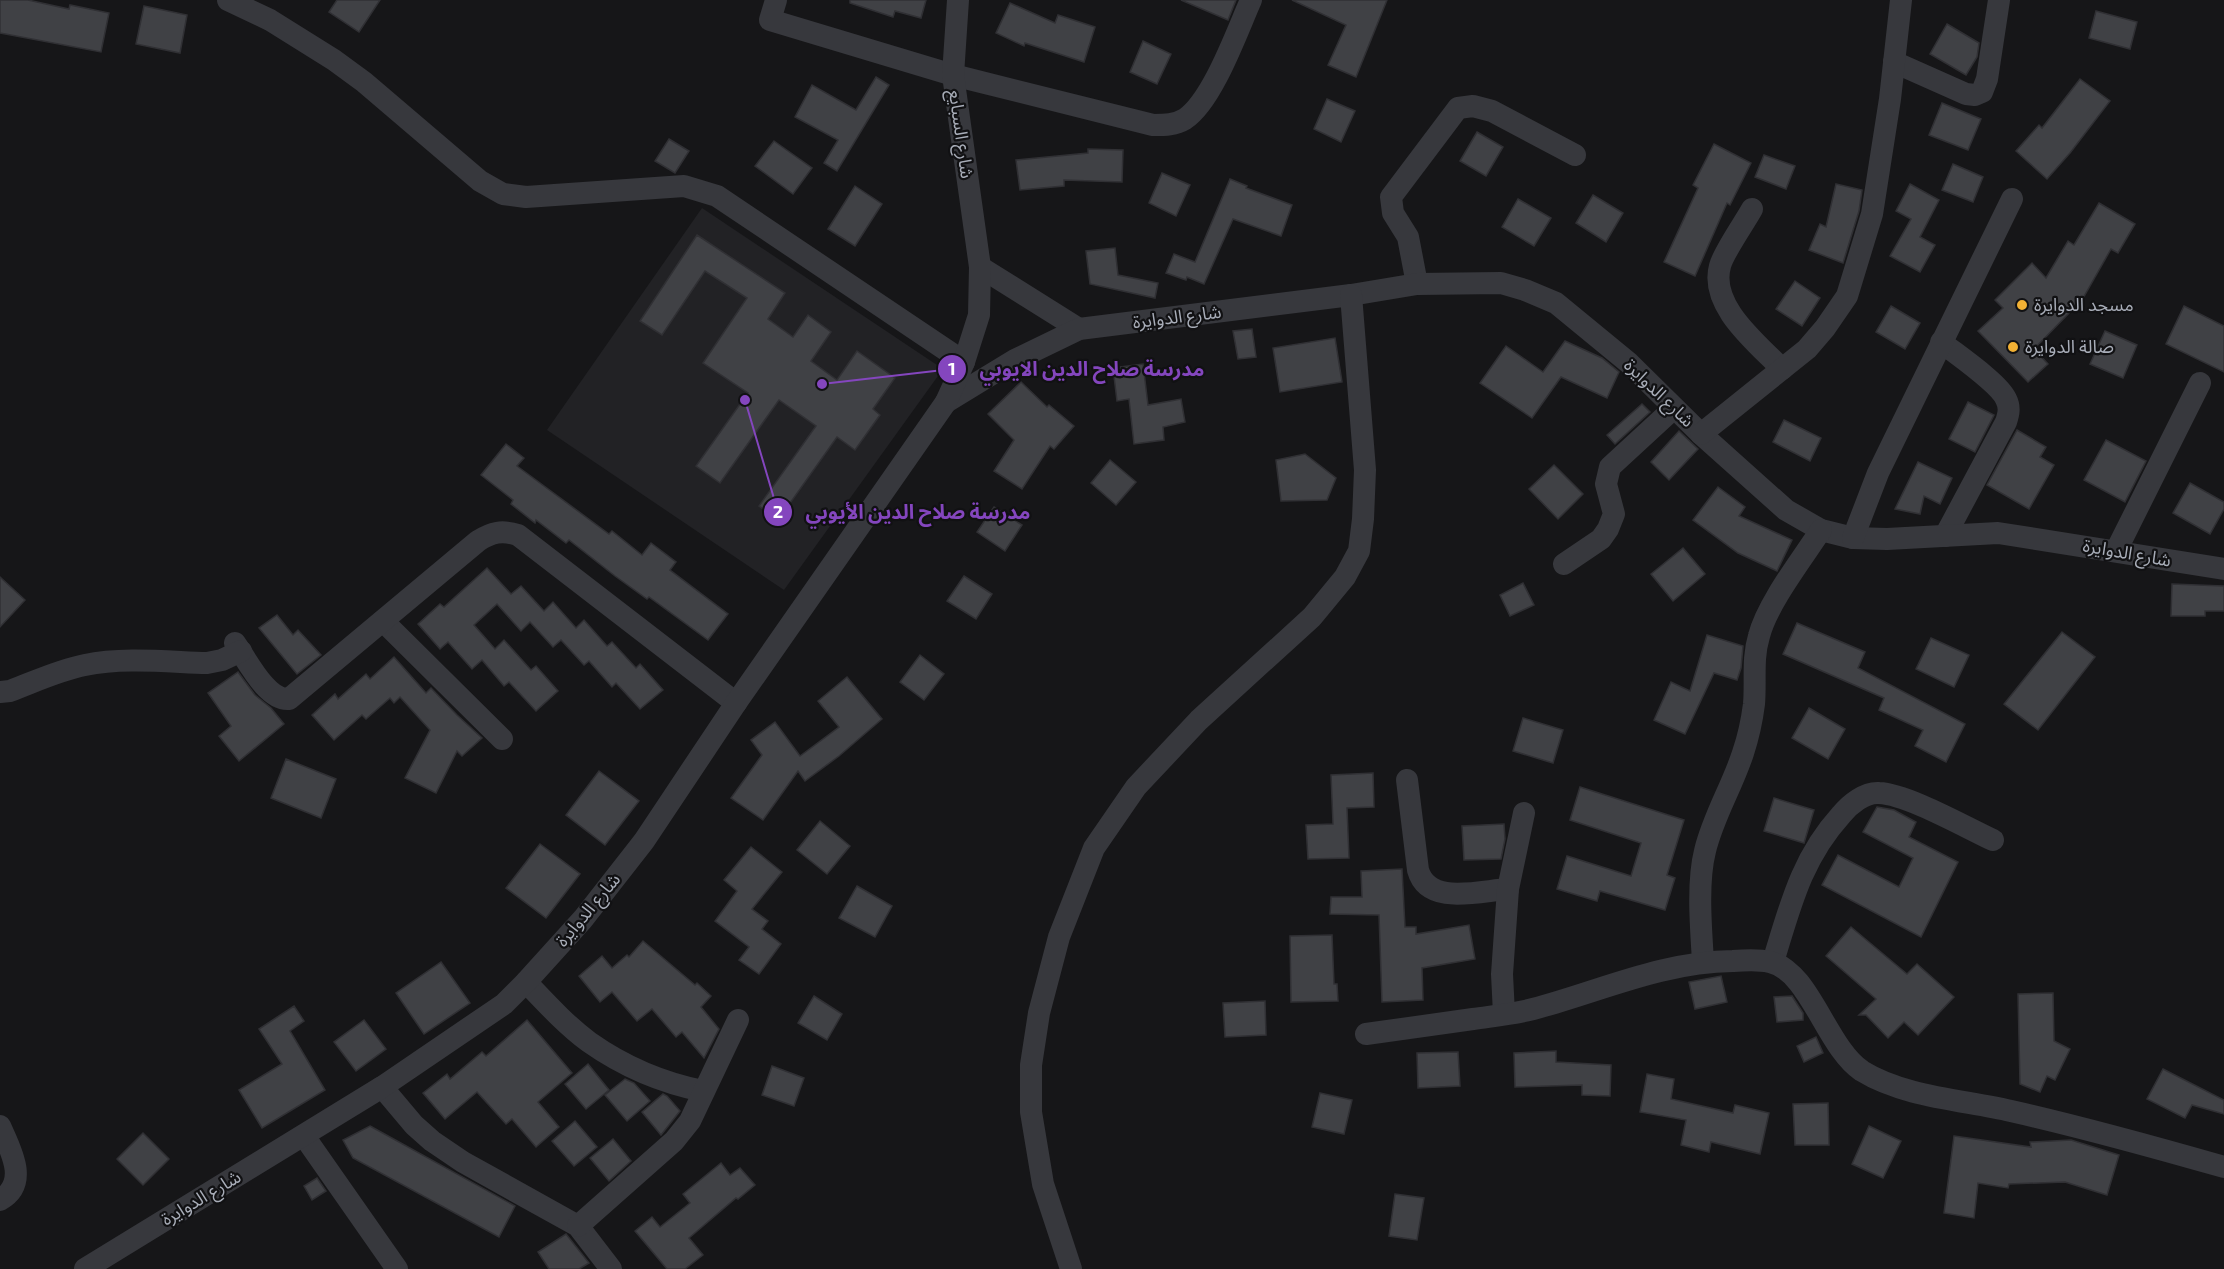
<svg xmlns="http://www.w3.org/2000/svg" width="2224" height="1269" font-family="'Exo 2','Noto Sans Arabic',sans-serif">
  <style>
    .built { fill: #222225 }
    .building { fill: #404145; stroke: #303034; stroke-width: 1.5 }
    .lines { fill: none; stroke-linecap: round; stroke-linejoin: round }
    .minor { stroke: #37383d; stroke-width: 22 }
    .poi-dot { fill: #f2b134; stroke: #111113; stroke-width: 2 }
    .labels { text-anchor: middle; stroke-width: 4.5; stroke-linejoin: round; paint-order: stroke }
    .street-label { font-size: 18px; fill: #a8adb8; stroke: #111113 }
    .poi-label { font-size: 18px; fill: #a8adb8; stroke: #111113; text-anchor: start }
    .leader { fill: none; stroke: #8446be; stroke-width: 2 }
    .callout-dot { fill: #8446be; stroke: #111113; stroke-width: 2 }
    .mark-label { font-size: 18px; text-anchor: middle; font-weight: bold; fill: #fff }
    .callout-label { font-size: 20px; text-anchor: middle; font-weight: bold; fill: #8446be; stroke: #111113; stroke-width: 4.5; stroke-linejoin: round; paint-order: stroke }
  </style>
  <rect width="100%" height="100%" fill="#161618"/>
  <polygon class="built" points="702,208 943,369 784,590 547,430"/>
  <g class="building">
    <polygon points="0,0 28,0 69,9 70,5 109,13 101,52 0,33"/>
    <polygon points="337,0 380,0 359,32 329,12"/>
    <polygon points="850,0 926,0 921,18 895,11 893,17 850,3"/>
    <polygon points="1181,0 1236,0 1228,20"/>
    <polygon points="1292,0 1387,0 1356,77 1328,65 1346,25"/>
    <polygon points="1010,3 1055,23 1058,15 1095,27 1084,62 1025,43 1024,46 996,33"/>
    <polygon points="144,6 187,15 180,53 136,44"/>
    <polygon points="2096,11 2137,22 2130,49 2089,38"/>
    <polygon points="1947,24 1979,43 1977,57 1966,75 1930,54"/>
    <polygon points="1143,41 1171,54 1157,84 1130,72"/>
    <polygon points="876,77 889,85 837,171 824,163 838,140 795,117 812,85 856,110"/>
    <polygon points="2080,79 2110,101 2070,153 2047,179 2016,151 2039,125 2042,128"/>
    <polygon points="1327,99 1355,111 1341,142 1314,129"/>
    <polygon points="1942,103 1981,119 1968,150 1929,135"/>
    <polygon points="1477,132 1503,147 1486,176 1460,161"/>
    <polygon points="669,139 689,151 675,173 655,161"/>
    <polygon points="774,141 812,168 793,194 755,166"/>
    <polygon points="1714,144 1751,163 1730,205 1727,203 1695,276 1664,262 1698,188 1693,185"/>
    <polygon points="1088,149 1123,150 1122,182 1064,180 1064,186 1020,190 1016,160 1088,153"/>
    <polygon points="1764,155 1795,166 1786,189 1755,177"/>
    <polygon points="1953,164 1983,177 1973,202 1942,190"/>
    <polygon points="1162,173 1190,185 1176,216 1149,203"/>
    <polygon points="1230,179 1247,186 1246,188 1292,205 1281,236 1233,219 1204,284 1187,277 1186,280 1166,273 1174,254 1195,262"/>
    <polygon points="1836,184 1862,190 1859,211 1843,263 1809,250 1820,224 1826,227"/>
    <polygon points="1910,184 1939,200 1920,237 1935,245 1920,272 1890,256 1911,219 1896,211"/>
    <polygon points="855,186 882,204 855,246 828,229"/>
    <polygon points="1593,195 1623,213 1606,242 1576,223"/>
    <polygon points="1518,199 1551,218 1534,246 1502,227"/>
    <polygon points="2099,203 2135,224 2118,253 2111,249 2078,307 2076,306 2034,349 2048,364 2028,382 1978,331 2003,308 1995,300 2032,263 2046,278 2068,241 2074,245"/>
    <polygon points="697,235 785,293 768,319 793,337 808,315 831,332 811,361 837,380 857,351 895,378 873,409 880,415 855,450 837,437 778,520 759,506 816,426 779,400 720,483 696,466 748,393 703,363 747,298 705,271 662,335 640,321"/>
    <polygon points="1115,248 1118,275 1158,283 1155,298 1090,284 1086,251"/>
    <polygon points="1795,281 1820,298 1802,326 1776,309"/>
    <polygon points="1891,306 1920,323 1905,349 1876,332"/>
    <polygon points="2184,306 2224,326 2224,372 2166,344"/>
    <polygon points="1252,329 1256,357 1238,359 1233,331"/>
    <polygon points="2105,331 2137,345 2123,378 2090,364"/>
    <polygon points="1335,338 1342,382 1280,392 1273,348"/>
    <polygon points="1565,341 1602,358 1619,372 1607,398 1561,377 1532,418 1480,383 1506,346 1543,372"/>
    <polygon points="1143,364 1148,405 1181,399 1185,422 1163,427 1164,440 1134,444 1129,399 1117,401 1113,368"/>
    <polygon points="1021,382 1047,407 1049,405 1074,426 1054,449 1050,446 1022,489 994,471 1014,440 988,414"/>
    <polygon points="1968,402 1994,415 1975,452 1949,439"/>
    <polygon points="1642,404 1650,412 1615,444 1607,435"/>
    <polygon points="1784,420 1821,438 1810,461 1773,442"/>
    <polygon points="2017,430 2046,447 2040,457 2054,465 2029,509 1987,485"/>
    <polygon points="1679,431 1698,449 1669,480 1651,462"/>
    <polygon points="2106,440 2146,461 2125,502 2084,480"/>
    <polygon points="506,444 524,458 517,466 609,534 612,531 642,555 651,543 676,562 670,570 728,614 708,640 649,597 647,599 615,576 569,540 566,543 536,520 535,523 511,504 513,500 481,475"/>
    <polygon points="1305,454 1336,478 1327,500 1281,501 1276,460"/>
    <polygon points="1110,460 1136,482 1116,505 1091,483"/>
    <polygon points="1918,462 1952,478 1940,504 1924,496 1920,514 1895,509"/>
    <polygon points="1554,465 1583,494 1558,519 1529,489"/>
    <polygon points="2190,483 2224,502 2224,509 2210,534 2173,513"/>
    <polygon points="1718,487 1745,507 1739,516 1792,540 1777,571 1738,553 1693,520"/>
    <polygon points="994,507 1022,525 1005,551 977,532"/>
    <polygon points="1683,548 1705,574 1673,601 1651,574"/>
    <polygon points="487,568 511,594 521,586 544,611 553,602 576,628 584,620 607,646 612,642 636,668 640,664 663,690 640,709 616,683 612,687 589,661 584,665 561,640 553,647 530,622 521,631 497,604 474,625 495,649 504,640 531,670 536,666 558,691 536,711 509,682 504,686 482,660 472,669 448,642 440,649 418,624 440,604 444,607"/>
    <polygon points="964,576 992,594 976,619 947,601"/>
    <polygon points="0,577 25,600 0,627"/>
    <polygon points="1523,583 1534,605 1510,616 1500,595"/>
    <polygon points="2172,584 2224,586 2224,611 2205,611 2205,616 2171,616"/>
    <polygon points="277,615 293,635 298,630 321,655 297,674 259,628"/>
    <polygon points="1797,623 1865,652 1858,668 1965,724 1946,762 1915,746 1923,730 1879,710 1884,698 1783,654"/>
    <polygon points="2062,632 2095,657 2038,730 2004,704"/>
    <polygon points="1707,635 1743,646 1741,668 1737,680 1714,673 1685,734 1654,720 1671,682 1690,691"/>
    <polygon points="1931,638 1969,655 1954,687 1916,669"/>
    <polygon points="920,655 944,674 924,700 900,682"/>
    <polygon points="394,657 426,693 431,688 457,715 482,738 462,756 457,751 436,793 405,778 430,730 400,697 394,703 390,698 366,719 362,715 334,740 312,715 335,694 338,699 366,674 370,679"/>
    <polygon points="238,672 255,695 271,708 284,724 239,761 219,736 231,726 208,693"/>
    <polygon points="847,677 882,719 839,756 805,781 798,771 763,820 731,798 762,755 751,740 775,722 800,756 839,727 818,701"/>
    <polygon points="1809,708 1845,729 1828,759 1792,738"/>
    <polygon points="1523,718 1563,730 1553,763 1513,751"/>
    <polygon points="286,759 336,779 321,818 271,798"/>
    <polygon points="599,771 639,801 605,845 566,815"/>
    <polygon points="1373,773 1374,807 1347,808 1349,858 1308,859 1306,825 1333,824 1331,775"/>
    <polygon points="1580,787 1684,820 1667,875 1675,878 1665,910 1600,891 1597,901 1557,889 1567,856 1631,876 1641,843 1570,820"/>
    <polygon points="1774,798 1814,810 1804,843 1764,831"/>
    <polygon points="1877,807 1894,810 1916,822 1909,837 1958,862 1921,937 1822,885 1838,855 1899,887 1913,858 1863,832"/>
    <polygon points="820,821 850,846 827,874 797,850"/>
    <polygon points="1504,824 1505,839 1501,859 1464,860 1462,826"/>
    <polygon points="540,844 580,874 546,918 506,888"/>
    <polygon points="751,847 782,872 752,909 768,921 762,929 781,944 759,974 739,960 749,947 715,921 737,891 724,880"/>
    <polygon points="1402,869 1405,927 1416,927 1416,934 1469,925 1475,959 1422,968 1423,1000 1382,1002 1379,915 1330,914 1331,897 1362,897 1361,871"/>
    <polygon points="857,886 892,906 875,937 839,918"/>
    <polygon points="1851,927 1907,974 1917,964 1954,997 1918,1035 1904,1022 1888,1038 1866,1015 1859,1015 1876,999 1826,956"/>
    <polygon points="1332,935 1334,984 1337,984 1338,1001 1291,1002 1290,936"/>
    <polygon points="643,941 695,985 697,983 711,996 701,1007 719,1029 704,1058 682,1032 676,1037 652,1009 637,1021 612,992 600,1002 579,976 602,956 612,968 627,955 629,957"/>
    <polygon points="441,962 470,1003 424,1034 396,993"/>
    <polygon points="1721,976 1727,1002 1695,1009 1689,982"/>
    <polygon points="2053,993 2054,1041 2070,1049 2055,1080 2047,1076 2040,1092 2020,1084 2018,994"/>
    <polygon points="814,996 842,1014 827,1040 798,1023"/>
    <polygon points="1792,996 1803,1013 1803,1020 1777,1022 1774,997"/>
    <polygon points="1265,1001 1266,1035 1225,1037 1223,1003"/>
    <polygon points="294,1006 304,1021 290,1031 325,1090 262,1128 239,1090 282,1064 259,1029"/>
    <polygon points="364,1020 386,1049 356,1071 334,1042"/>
    <polygon points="527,1020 572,1073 538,1102 559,1127 536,1147 512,1119 506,1124 477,1092 445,1119 423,1093 447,1074 450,1079 482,1052 486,1056"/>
    <polygon points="1816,1037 1823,1053 1804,1062 1797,1046"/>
    <polygon points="1556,1051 1556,1062 1611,1065 1610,1096 1582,1095 1582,1085 1515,1087 1514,1053"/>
    <polygon points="1458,1052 1460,1086 1418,1088 1417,1053"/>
    <polygon points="588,1064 609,1090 586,1109 565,1084"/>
    <polygon points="772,1066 804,1078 794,1106 762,1095"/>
    <polygon points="2163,1069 2224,1100 2224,1114 2192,1105 2185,1118 2147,1099"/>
    <polygon points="1647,1074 1674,1079 1671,1099 1733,1113 1735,1105 1769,1113 1760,1154 1711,1142 1709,1152 1681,1145 1686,1120 1640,1112"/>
    <polygon points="625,1079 634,1083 650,1101 627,1121 605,1095"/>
    <polygon points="1320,1093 1352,1100 1344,1134 1312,1127"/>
    <polygon points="663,1094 667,1096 680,1111 661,1135 642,1112"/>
    <polygon points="1828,1103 1829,1145 1795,1145 1793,1104"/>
    <polygon points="575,1121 597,1147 574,1166 552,1141"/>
    <polygon points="370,1126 515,1206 499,1237 353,1158 343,1140"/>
    <polygon points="1869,1126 1901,1141 1883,1178 1852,1164"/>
    <polygon points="143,1133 169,1159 143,1185 117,1159"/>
    <polygon points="1954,1136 2031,1147 2030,1142 2071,1140 2119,1155 2107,1195 2065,1182 2009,1184 2008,1188 1978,1183 1974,1218 1944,1213"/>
    <polygon points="613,1139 631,1161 609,1181 590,1158"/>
    <polygon points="721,1163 730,1175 740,1168 755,1185 738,1199 736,1198 689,1238 703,1255 685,1269 667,1269 635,1231 652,1217 660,1227 690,1203 683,1194"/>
    <polygon points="317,1178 326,1191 312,1200 304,1186"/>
    <polygon points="1395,1194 1424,1198 1417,1240 1389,1236"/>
    <polygon points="566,1234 589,1263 579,1269 549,1269 538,1252"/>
  </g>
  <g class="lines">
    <g class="minor">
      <polyline points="228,0 270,20 334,60 364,82 480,181 503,194 526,197 684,186 717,196 964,362"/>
      <path d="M776,0L770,20L953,75L1153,125C1165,125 1175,125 1185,119C1213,100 1237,31 1251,0"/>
      <polyline points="1894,62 1966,94 1975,95 1982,92 1987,79 1999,0"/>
      <path d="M1752,209C1745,222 1723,253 1720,266C1709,306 1757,343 1782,369"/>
      <polyline points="980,267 1079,329"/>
      <polyline points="1417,284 1408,237 1393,213 1391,197 1458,108 1473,106 1492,111 1575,155"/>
      <path d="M1941,342C1956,354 1999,383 2006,399C2010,407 2009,413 2006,422L1945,536"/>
      <polyline points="946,402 1015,360 1079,329 1351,295 1417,284 1501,283 1525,290 1556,303 1629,363 1701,434 1786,510 1821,530 1853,538 1887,539 1998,533 2224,569"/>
      <polyline points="1701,434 1807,349 1825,328 1847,296 1872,214 1890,99 1901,0"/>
      <polyline points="1853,538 1878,473 2012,199"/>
      <polyline points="2116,551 2200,383"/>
      <polyline points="1564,564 1601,539 1608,529 1614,514 1606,484 1610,467 1674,408"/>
      <polyline points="383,621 502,739"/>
      <path d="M235,643C247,660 267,701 289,699L478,541C492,532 502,530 518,535L736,703"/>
      <path d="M0,692L10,691C34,682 59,670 85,665C123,657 169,662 207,663L222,660L241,651"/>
      <path d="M1407,780L1418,870C1428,906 1478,891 1508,889"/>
      <path d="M1703,961C1701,929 1697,882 1705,851C1713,817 1732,787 1743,753C1748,738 1752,720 1754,704C1756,681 1752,659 1759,636C1767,604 1802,559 1821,530"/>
      <path d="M1773,962C1790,907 1801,859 1841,815C1850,804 1865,792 1879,793C1907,794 1965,827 1993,840"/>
      <path d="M526,982C546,1003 566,1025 589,1042C623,1066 663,1083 703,1091"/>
      <polyline points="1504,1014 1502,974 1508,889 1524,813"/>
      <path d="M1366,1034C1402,1029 1438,1024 1473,1019C1493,1016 1514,1014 1533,1009C1601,991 1661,962 1733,961C1745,960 1758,959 1770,962C1810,971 1826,1047 1862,1071C1904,1097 1964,1100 2011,1111C2082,1127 2154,1147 2224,1167"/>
      <polyline points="382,1087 414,1125 432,1141 463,1162 578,1226 611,1269"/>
      <path d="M0,1126C10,1149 30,1183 0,1200"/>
      <polyline points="304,1136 397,1269"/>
      <polyline points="578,1226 674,1141 690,1121 738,1020"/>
      <polyline points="85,1269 382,1087 504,1004 526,982 583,919 644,841 736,703 946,402 964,362 979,315 980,267 953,75 958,0"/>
      <polyline points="1071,1269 1043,1184 1031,1112 1031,1065 1039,1013 1059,937 1094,848 1136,787 1199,720 1312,617 1345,577 1359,551 1363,519 1365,470 1351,295"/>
    </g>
  </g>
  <g class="poi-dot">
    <circle cx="2022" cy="305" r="6"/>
    <circle cx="2013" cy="347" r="6"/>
  </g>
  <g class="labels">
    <g class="street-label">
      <text transform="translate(961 134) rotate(82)" y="6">شارع السبايع</text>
      <text transform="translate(1177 317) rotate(-7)" y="6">شارع الدوايرة</text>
      <text transform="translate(1659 393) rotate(44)" y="6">شارع الدوايرة</text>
      <text transform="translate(2127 553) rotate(10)" y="6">شارع الدوايرة</text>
      <text transform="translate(588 910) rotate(-50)" y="6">شارع الدوايرة</text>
      <text transform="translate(201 1198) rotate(-31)" y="6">شارع الدوايرة</text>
    </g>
    <g class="poi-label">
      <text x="2034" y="311">مسجد الدوايرة</text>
      <text x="2025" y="353">صالة الدوايرة</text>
    </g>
  </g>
  <path class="leader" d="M822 384L952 369M745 400L778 512"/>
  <g class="callout-dot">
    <circle cx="822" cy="384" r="6"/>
    <circle cx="745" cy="400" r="6"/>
    <circle cx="952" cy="369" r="15"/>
    <circle cx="778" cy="512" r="15"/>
  </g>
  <g class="mark-label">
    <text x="952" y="375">1</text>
    <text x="778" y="518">2</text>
  </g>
  <g class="callout-label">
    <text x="1092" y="376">مدرسة صلاح الدين الايوبي</text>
    <text x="918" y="519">مدرسة صلاح الدين الأيوبي</text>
  </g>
</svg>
